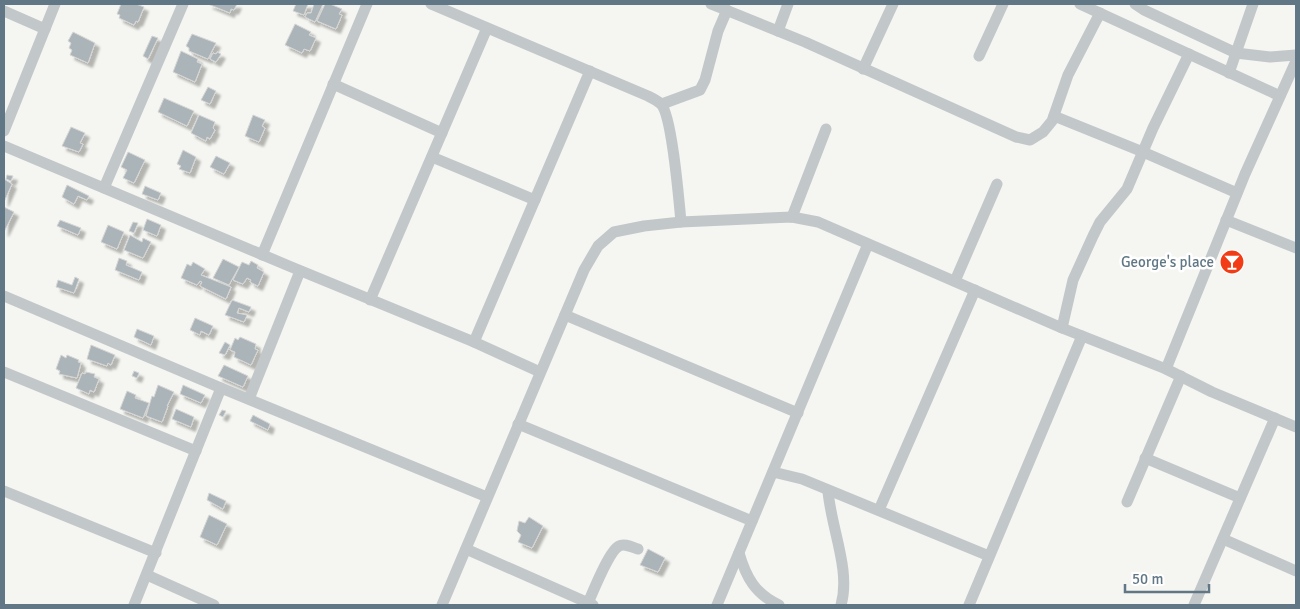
<svg xmlns="http://www.w3.org/2000/svg" width="1300" height="609" font-family="Signika,sans-serif">
  <style>
    .building { fill: #abb4b9; stroke: #d6d6d4; filter: url(#shadow) }
    .lines { fill: none; stroke-linecap: round; stroke-linejoin: round }
    .minor { stroke: #c2c7ca; stroke-width: 11 }
    .labels { text-anchor: middle; stroke-width: 5; stroke-linejoin: round; paint-order: stroke }
    .poi-label { font-size: 15px; fill: #617785; stroke: #fff; text-anchor: end }
  </style>
  <defs>
    <filter id="shadow"><feDropShadow dx="4.5" dy="4.5" stdDeviation="1" flood-color="#0004"/></filter>
  </defs>
  <rect width="100%" height="100%" fill="#f5f5f1"/>
  <g class="building">
    <polygon points="121,4 136,4 144,7 138,22 136,21 134,25 119,18 120,15 117,14"/>
    <polygon points="208,4 237,4 234,10 231,9 230,13"/>
    <polygon points="296,4 308,4 304,15 293,11"/>
    <polygon points="314,4 323,4 315,22 305,17 307,13 311,13"/>
    <polygon points="325,4 330,4 342,9 339,14 342,15 336,29 317,21"/>
    <polygon points="295,24 311,32 309,35 316,38 310,51 304,49 302,53 285,45"/>
    <polygon points="73,32 95,43 88,63 70,55 72,50 69,48 71,43 68,41"/>
    <polygon points="192,34 216,43 208,59 189,51 189,48 186,46"/>
    <polygon points="152,36 158,38 148,59 143,56"/>
    <polygon points="181,51 198,59 197,62 202,64 195,82 173,72"/>
    <polygon points="217,52 221,54 216,62 210,59 213,53 216,54"/>
    <polygon points="208,87 216,91 210,104 201,100"/>
    <polygon points="164,98 194,111 187,126 158,112"/>
    <polygon points="199,115 215,122 213,128 215,130 210,139 207,137 206,141 191,133"/>
    <polygon points="253,115 265,120 262,126 265,128 259,142 245,136"/>
    <polygon points="71,127 85,133 80,143 83,144 79,152 62,146"/>
    <polygon points="183,150 196,157 190,173 179,169 181,166 177,164"/>
    <polygon points="128,152 145,160 134,183 123,178 127,170 121,167"/>
    <polygon points="216,156 230,163 224,174 210,167"/>
    <polygon points="7,175 13,176 11,181 6,179"/>
    <polygon points="4,179 12,184 4,202"/>
    <polygon points="67,185 89,196 87,200 78,196 74,204 62,197"/>
    <polygon points="145,186 161,193 158,200 142,194"/>
    <polygon points="4,207 14,212 4,232"/>
    <polygon points="147,219 161,225 157,236 143,230"/>
    <polygon points="60,220 81,228 78,235 57,226"/>
    <polygon points="133,222 138,223 134,233 129,231"/>
    <polygon points="108,225 124,232 117,249 101,242"/>
    <polygon points="130,235 142,242 143,238 151,242 143,258 124,250"/>
    <polygon points="119,258 127,261 126,265 142,272 139,280 115,270"/>
    <polygon points="223,259 239,267 229,285 213,278"/>
    <polygon points="251,261 258,265 257,268 264,272 258,286 250,282 251,280 247,278 243,284 233,280 242,262 249,265"/>
    <polygon points="193,262 205,269 201,275 231,287 226,299 200,286 202,282 200,281 197,285 181,278 187,264 191,266"/>
    <polygon points="75,277 79,279 74,293 56,287 58,280 72,285"/>
    <polygon points="232,300 251,307 249,312 239,308 237,313 247,315 244,322 225,315"/>
    <polygon points="195,318 213,326 209,335 201,331 200,335 190,330"/>
    <polygon points="137,329 154,336 151,345 134,337"/>
    <polygon points="240,337 256,344 255,349 258,350 251,365 234,357 235,352 230,350 235,338 238,340"/>
    <polygon points="225,342 230,345 225,355 219,353"/>
    <polygon points="91,345 115,355 111,365 108,363 107,366 87,359"/>
    <polygon points="61,355 66,358 67,355 79,360 78,362 81,363 77,378 59,374 60,371 56,369"/>
    <polygon points="224,365 248,376 243,387 218,376"/>
    <polygon points="134,371 139,373 137,378 132,376"/>
    <polygon points="86,372 95,374 94,377 99,379 94,392 90,390 89,394 76,388 82,373 85,374"/>
    <polygon points="158,385 174,392 167,406 168,406 162,422 146,416 152,396 154,397"/>
    <polygon points="183,385 205,395 201,403 180,394"/>
    <polygon points="127,391 136,395 135,398 149,403 143,418 120,409"/>
    <polygon points="176,409 194,417 191,427 172,419"/>
    <polygon points="222,410 226,411 223,417 219,415"/>
    <polygon points="253,415 270,424 268,430 250,421"/>
    <polygon points="209,493 226,501 223,509 207,500"/>
    <polygon points="209,515 227,524 217,545 200,537"/>
    <polygon points="529,517 543,526 532,548 518,542 521,535 517,531 519,521 525,523"/>
    <polygon points="648,549 665,558 658,572 640,565"/>
  </g>
  <g class="lines">
    <g class="minor">
      <path d="M431,4L648,96C652,98 658,101 661,104C672,116 679,201 681,222"/>
      <polyline points="711,4 805,42 1016,137 1030,140 1043,132 1052,121 1068,75 1100,13"/>
      <polyline points="1080,4 1280,96"/>
      <polyline points="1135,4 1144,10 1236,53 1270,57 1296,55"/>
      <polyline points="4,11 45,29"/>
      <polyline points="778,31 788,4"/>
      <polyline points="979,56 1003,4"/>
      <polyline points="863,69 893,4"/>
      <polyline points="1229,73 1253,4"/>
      <polyline points="333,84 442,133"/>
      <polyline points="662,104 700,90 705,80 718,31 727,10"/>
      <polyline points="1054,116 1143,152 1237,193"/>
      <polyline points="4,131 55,4"/>
      <polyline points="4,146 289,266 474,342 540,372"/>
      <polyline points="432,157 535,200"/>
      <polyline points="104,188 183,4"/>
      <polyline points="792,217 826,129"/>
      <polyline points="1226,220 1296,248"/>
      <polyline points="262,255 367,4"/>
      <polyline points="955,281 997,184"/>
      <polyline points="4,296 221,388 487,497"/>
      <polyline points="370,300 487,28"/>
      <polyline points="565,315 798,413"/>
      <polyline points="1062,328 1073,280 1093,236 1100,222 1127,189 1153,128 1189,54"/>
      <polyline points="474,342 590,71"/>
      <polyline points="1166,369 1245,174 1296,61"/>
      <polyline points="4,372 196,451"/>
      <polyline points="249,399 300,271"/>
      <polyline points="518,424 752,521"/>
      <polyline points="1145,458 1240,498"/>
      <polyline points="773,472 802,479 989,556"/>
      <polyline points="4,491 156,553"/>
      <path d="M828,491C831,528 851,570 841,605"/>
      <polyline points="1127,502 1181,376"/>
      <polyline points="879,510 975,290"/>
      <polyline points="1223,539 1296,571"/>
      <polyline points="466,549 593,605"/>
      <path d="M739,553C746,577 755,594 779,605"/>
      <polyline points="147,575 214,605"/>
      <path d="M588,603C593,592 609,551 619,546C624,543 632,547 638,549"/>
      <polyline points="134,605 221,388"/>
      <polyline points="442,605 584,270 598,246 614,232 644,226 681,222 792,217 818,222 1062,328 1166,369 1212,392 1296,427"/>
      <polyline points="717,605 868,244"/>
      <polyline points="969,605 1082,336"/>
      <polyline points="1194,605 1275,418"/>
    </g>
  </g>
  <defs>
    <symbol id="bar-disc" viewBox="-11 -11 22 22"><circle r="9.5" fill="#f13c15" stroke="#fff"/><path d="M-6-5H6L.8 .8V4.5H3.5V6h-7V4.5H-.8V.8Z" fill="#fff"/></symbol>
  </defs>
  <g fill-rule="evenodd">
    <use href="#bar-disc" x="1218" y="248" width="28" height="28"/>
  </g>
  <g class="labels">
    <g class="poi-label">
      <text x="1214" y="267">George's place</text>
    </g>
  </g>
  <rect width="1300" height="609" fill="none" stroke="#617785" stroke-width="10"/>
  <path d="M1125 584v8h84v-8" fill="none" stroke="#617785" stroke-width="2.5"/>
  <text x="1132" y="584" font-size="15" fill="#617785" stroke="#ffffff" stroke-width="4" paint-order="stroke">50 m</text>
</svg>
